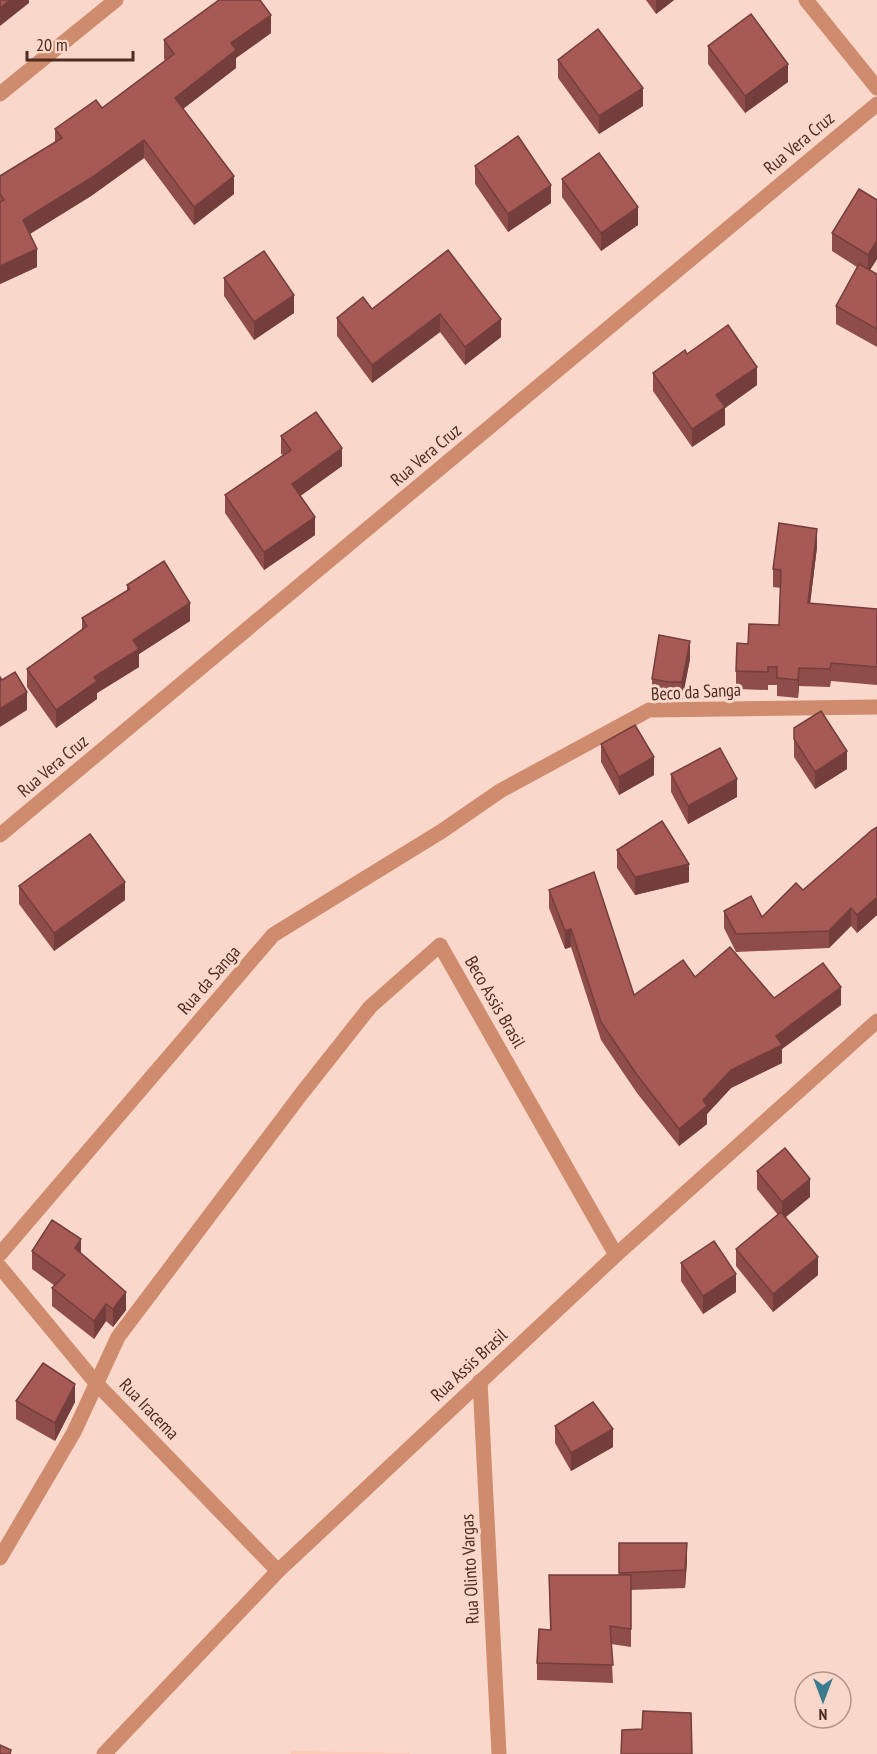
<svg xmlns="http://www.w3.org/2000/svg" width="877" height="1754" font-family="'PT Sans Narrow',sans-serif">
  <style>
    .built { fill: #ffcab4 }
    .lines { fill: none; stroke-linecap: round; stroke-linejoin: round }
    .minor { stroke: #cf8b6d; stroke-width: 15 }
    .wall { fill: #8f4d49 }
    .shaded-wall { fill: #743e3c }
    .building { fill: #a65955; stroke: #743e3c; stroke-width: 1.5 }
    .labels { text-anchor: middle; stroke-width: 6; stroke-linejoin: round; paint-order: stroke }
    .street-label { font-size: 18px; fill: #4c2d20; stroke: #f9d8cb }
  </style>
  <rect width="100%" height="100%" fill="#f9d8cb"/>
  <polygon class="built" points="291,1751 410,1753 410,1754 291,1754"/>
  <g class="lines">
    <g class="minor">
      <polyline points="806,0 877,88"/>
      <polyline points="0,94 116,0"/>
      <polyline points="0,835 877,104"/>
      <polyline points="0,1254 273,935 442,831 500,791 649,710 877,707"/>
      <polyline points="0,1267 96,1383 278,1571"/>
      <polyline points="480,1381 499,1754"/>
      <polyline points="0,1558 74,1432 118,1337 302,1093 370,1007 440,945 616,1255"/>
      <polyline points="104,1754 278,1571 616,1255 877,1021"/>
    </g>
  </g>
  <g class="wall">
    <polygon points="646,0 674,0 656,14"/>
    <polygon points="261,2 271,33 236,58 236,68 183,109 234,194 194,225 144,158 91,196 30,234 37,267 0,284 0,176 55,142 55,129 102,108 165,61 164,58 164,40"/>
    <polygon points="708,46 788,82 745,113 708,64"/>
    <polygon points="558,60 643,106 599,134 558,78"/>
    <polygon points="475,166 551,203 508,232 475,184"/>
    <polygon points="562,179 638,225 601,251 562,197"/>
    <polygon points="877,200 877,259 870,270 877,274 877,347 836,324 836,306 857,267 832,251 832,233"/>
    <polygon points="448,250 501,337 465,365 440,332 372,383 337,336 337,318 372,309"/>
    <polygon points="224,278 294,313 254,340 224,296"/>
    <polygon points="687,354 757,385 725,408 725,425 692,447 653,391 653,373"/>
    <polygon points="281,436 342,466 300,496 315,535 264,570 225,513 225,495 283,455 281,454"/>
    <polygon points="817,547 810,603 877,609 877,685 831,681 830,687 799,686 798,698 777,696 777,685 768,685 768,690 736,689 736,671 748,644 779,625 781,588 773,587 773,569"/>
    <polygon points="127,585 190,621 139,654 139,667 97,693 97,699 56,728 27,687 27,669 82,630 82,618 127,590"/>
    <polygon points="690,659 682,700 668,700 652,697 652,679"/>
    <polygon points="794,728 847,769 815,789 794,757"/>
    <polygon points="601,744 654,775 619,795 601,762"/>
    <polygon points="671,774 737,797 688,824 671,792"/>
    <polygon points="877,827 877,915 857,933 851,926 829,948 736,952 724,928 724,911 762,917 803,890"/>
    <polygon points="617,850 689,882 635,895 617,868"/>
    <polygon points="19,886 125,900 54,951 19,904"/>
    <polygon points="549,890 634,995 695,977 774,998 841,1005 782,1049 782,1063 731,1088 707,1114 707,1124 679,1146 637,1093 601,1040 571,947 565,949 549,908"/>
    <polygon points="757,1171 810,1197 786,1217 818,1275 773,1312 736,1266 736,1249 778,1215 757,1189"/>
    <polygon points="32,1251 81,1253 126,1310 113,1327 106,1321 94,1339 52,1306 52,1288 55,1286 32,1269"/>
    <polygon points="681,1263 736,1292 703,1314 681,1281"/>
    <polygon points="16,1401 75,1402 55,1441 16,1419"/>
    <polygon points="555,1426 613,1447 571,1471 555,1443"/>
    <polygon points="619,1543 687,1561 685,1588 631,1590 631,1647 611,1644 613,1683 537,1680 537,1663 550,1630 549,1575 619,1575"/>
  </g>
  <g class="shaded-wall">
    <polygon points="10,0 29,0 29,3 0,26 0,8"/>
    <polygon points="656,0 674,0 656,14"/>
    <polygon points="271,15 271,33 236,58 236,68 175,115 175,98 231,43"/>
    <polygon points="788,64 788,82 745,113 745,96"/>
    <polygon points="643,88 643,106 599,134 599,116"/>
    <polygon points="144,140 144,158 91,196 23,238 23,220"/>
    <polygon points="234,176 234,194 194,225 194,207"/>
    <polygon points="551,185 551,203 508,232 508,214"/>
    <polygon points="638,207 638,225 601,251 601,233"/>
    <polygon points="877,241 877,259 868,273 868,255"/>
    <polygon points="37,249 37,267 0,284 0,266"/>
    <polygon points="294,295 294,313 254,340 254,322"/>
    <polygon points="440,314 440,332 372,383 372,365"/>
    <polygon points="501,319 501,337 465,365 465,347"/>
    <polygon points="757,367 757,385 725,408 725,425 692,447 692,429 716,395"/>
    <polygon points="342,448 342,466 292,502 292,484"/>
    <polygon points="315,517 315,535 264,570 264,552"/>
    <polygon points="817,529 817,547 808,621 808,603"/>
    <polygon points="190,603 190,621 139,654 139,667 97,693 97,699 56,728 56,710 133,640"/>
    <polygon points="690,641 690,659 682,700 682,682"/>
    <polygon points="799,668 799,686 798,698 798,680"/>
    <polygon points="27,692 27,710 0,727 0,709"/>
    <polygon points="847,751 847,769 815,789 815,772"/>
    <polygon points="654,757 654,775 619,795 619,777"/>
    <polygon points="737,779 737,797 688,824 688,806"/>
    <polygon points="689,864 689,882 635,895 635,877"/>
    <polygon points="125,882 125,900 54,951 54,933"/>
    <polygon points="877,897 877,915 857,933 857,915"/>
    <polygon points="851,908 851,926 829,948 829,931"/>
    <polygon points="571,929 571,947 565,949 565,931"/>
    <polygon points="841,987 841,1005 782,1049 782,1063 731,1088 707,1114 707,1124 679,1146 679,1129 703,1100 731,1070"/>
    <polygon points="810,1179 810,1197 782,1220 782,1202"/>
    <polygon points="81,1239 81,1257 75,1248"/>
    <polygon points="818,1257 818,1275 773,1312 773,1294"/>
    <polygon points="736,1274 736,1292 703,1314 703,1296"/>
    <polygon points="126,1292 126,1310 113,1327 113,1309"/>
    <polygon points="106,1304 106,1321 94,1339 94,1321"/>
    <polygon points="75,1384 75,1402 55,1441 55,1423"/>
    <polygon points="613,1429 613,1447 571,1471 571,1453"/>
    <polygon points="687,1543 687,1561 685,1588 685,1570"/>
  </g>
  <g class="building">
    <polygon points="0,0 10,0 0,8"/>
    <polygon points="219,0 260,0 271,15 231,43 236,50 175,98 234,176 194,207 144,140 91,178 23,220 37,249 0,266 0,202 4,200 0,194 0,176 62,138 55,129 96,100 102,108 174,54 164,40"/>
    <polygon points="751,14 788,64 745,96 708,46"/>
    <polygon points="598,29 643,88 599,116 558,60"/>
    <polygon points="518,136 551,185 508,214 475,166"/>
    <polygon points="599,153 638,207 601,233 562,179"/>
    <polygon points="859,189 877,200 877,241 868,255 832,233"/>
    <polygon points="448,250 501,319 465,347 440,314 372,365 337,318 363,297 372,309"/>
    <polygon points="264,251 294,295 254,322 224,278"/>
    <polygon points="859,264 877,274 877,329 836,306"/>
    <polygon points="728,325 757,367 716,395 725,407 692,429 653,373 685,350 687,354"/>
    <polygon points="316,412 342,448 292,484 315,517 264,552 225,495 291,450 281,436"/>
    <polygon points="779,523 817,529 808,603 877,609 877,667 831,663 830,669 799,668 798,680 777,678 777,667 768,667 768,672 736,671 737,643 748,644 749,624 779,625 781,570 773,569"/>
    <polygon points="164,561 190,603 133,640 139,649 94,677 97,681 56,710 27,669 87,626 82,618 130,589 127,585"/>
    <polygon points="659,635 690,641 682,682 668,682 652,679"/>
    <polygon points="15,672 27,692 0,709 0,677 2,680"/>
    <polygon points="821,711 847,751 815,772 794,739 794,728"/>
    <polygon points="635,725 654,757 619,777 601,744"/>
    <polygon points="720,748 737,779 688,806 671,774"/>
    <polygon points="662,821 689,864 635,877 617,850"/>
    <polygon points="877,827 877,897 857,915 851,908 829,931 736,934 724,911 751,896 762,917 796,883 803,890 872,830"/>
    <polygon points="90,834 125,882 54,933 19,886"/>
    <polygon points="594,872 634,995 683,960 695,977 730,947 774,998 823,963 841,987 776,1036 782,1045 731,1070 703,1100 707,1106 679,1129 637,1075 601,1022 571,929 565,931 549,890"/>
    <polygon points="785,1148 810,1179 782,1202 757,1171"/>
    <polygon points="781,1212 818,1257 773,1294 736,1249"/>
    <polygon points="52,1220 81,1239 75,1248 126,1292 113,1309 106,1304 94,1321 52,1288 65,1275 32,1251"/>
    <polygon points="714,1241 736,1274 703,1296 681,1263"/>
    <polygon points="43,1363 75,1384 55,1423 16,1401"/>
    <polygon points="593,1402 613,1429 571,1453 555,1426"/>
    <polygon points="619,1543 687,1543 685,1570 619,1573"/>
    <polygon points="549,1575 631,1575 631,1629 610,1626 613,1665 537,1663 539,1629 551,1630"/>
    <polygon points="643,1711 691,1713 692,1754 621,1754 622,1730 642,1729"/>
    <polygon points="0,1745 11,1750 10,1754 0,1754"/>
  </g>
  <g class="labels">
    <g class="street-label">
      <text transform="translate(799 143) rotate(-40)" y="6">Rua Vera Cruz</text>
      <text transform="translate(426 455) rotate(-40)" y="6">Rua Vera Cruz</text>
      <text transform="translate(696 692) rotate(-3)" y="6">Beco da Sanga</text>
      <text transform="translate(53 766) rotate(-40)" y="6">Rua Vera Cruz</text>
      <text transform="translate(209 980) rotate(-49)" y="6">Rua da Sanga</text>
      <text transform="translate(495 1002) rotate(60)" y="6">Beco Assis Brasil</text>
      <text transform="translate(469 1365) rotate(-43)" y="6">Rua Assis Brasil</text>
      <text transform="translate(149 1409) rotate(46)" y="6">Rua Iracema</text>
      <text transform="translate(470 1569) rotate(-93)" y="6">Rua Olinto Vargas</text>
    </g>
  </g>
  <g transform="translate(823 1700) rotate(180)"><circle r="28" fill="#f9d8cb" stroke="#b49487" stroke-width="1.5"/>
  <path d="M0-4.5L10 22L0 15L-10 22Z" fill="#3c7a90"/>
  <text y="-9" font-size="16" font-weight="bold" text-anchor="middle" fill="#4c2d20">N</text>
  </g>
  <path d="M27 51v9h106v-9" fill="none" stroke="#4c2d20" stroke-width="3"/>
  <text x="36" y="51" font-size="18" fill="#4c2d20" stroke="#f9d8cb" stroke-width="4.5" paint-order="stroke">20 m</text>
</svg>
